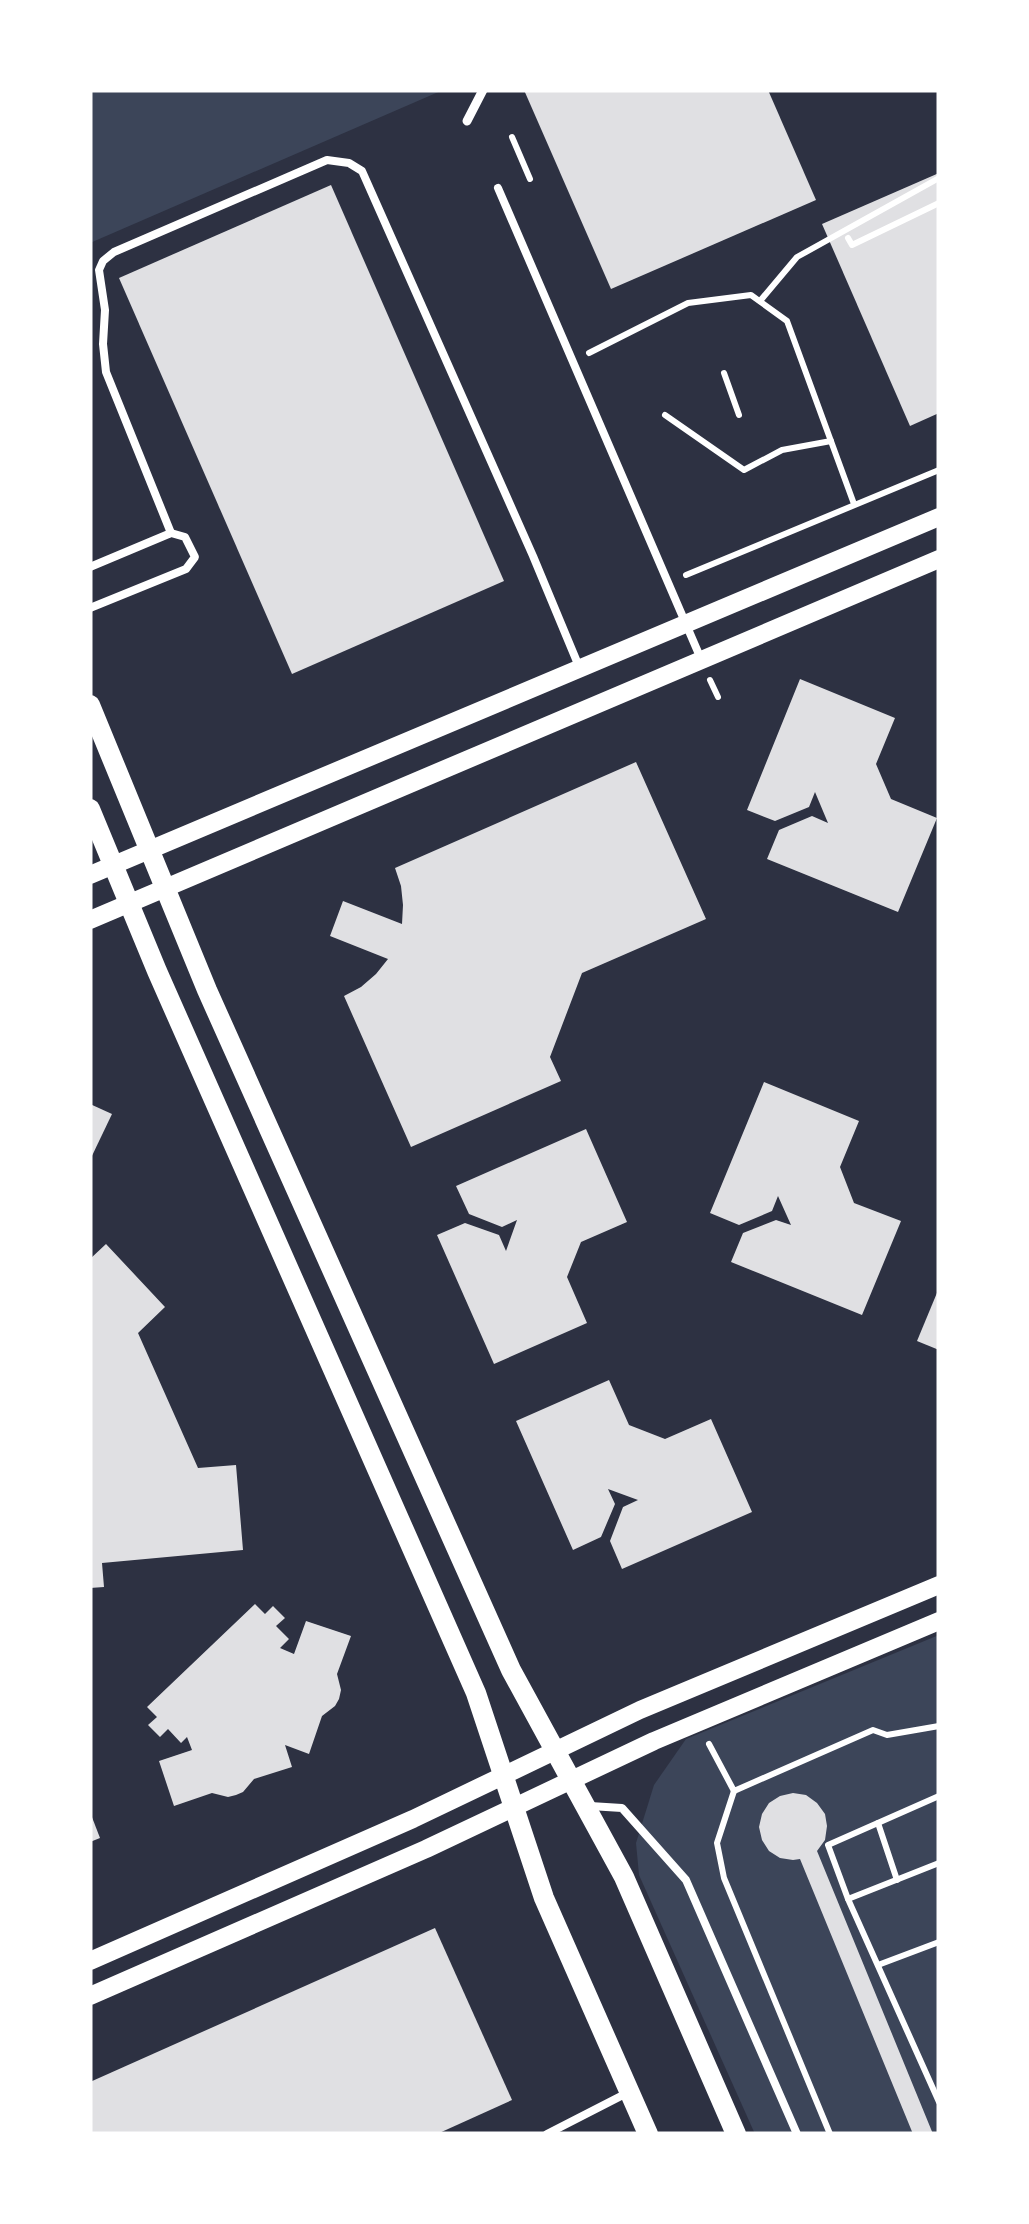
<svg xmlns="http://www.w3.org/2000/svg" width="1029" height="2224" font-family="'Public Sans',sans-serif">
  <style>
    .green { fill: #3c4559 }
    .building { fill: #e0e0e3 }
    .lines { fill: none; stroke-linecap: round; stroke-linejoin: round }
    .path { stroke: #fff; stroke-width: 6 }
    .service { stroke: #fff; stroke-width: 8 }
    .pedestrian { stroke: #fff; stroke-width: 9 }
    .tertiary { stroke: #fff; stroke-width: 18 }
    .secondary { stroke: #fff; stroke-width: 20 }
  </style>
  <rect width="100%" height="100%" fill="#2d3142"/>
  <g class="green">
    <polygon points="90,90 443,90 90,243"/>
    <polygon points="939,1635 939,2134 755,2134 639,1875 636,1843 654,1785 686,1739"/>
  </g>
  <g class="building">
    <polygon points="524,90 768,90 816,200 611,289"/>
    <polygon points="939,173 939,413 910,426 822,224"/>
    <polygon points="331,185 504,581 292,674 119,278"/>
    <polygon points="800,679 895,718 876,764 891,799 937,818 898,912 767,859 779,830 812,816 828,823 815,792 809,807 775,821 747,810"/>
    <polygon points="636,762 706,919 582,973 550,1057 561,1081 411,1147 344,996 361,987 376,974 388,959 330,936 343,901 402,924 403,905 401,886 395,868"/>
    <polygon points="764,1082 859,1121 840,1167 854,1203 901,1221 862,1315 731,1262 743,1233 776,1220 791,1225 778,1196 772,1211 739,1225 710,1213"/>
    <polygon points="90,1104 112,1114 90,1160"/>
    <polygon points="586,1129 627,1222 581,1242 567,1277 587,1323 494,1364 437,1235 465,1223 499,1235 506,1251 517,1220 502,1227 469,1214 456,1186"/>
    <polygon points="106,1244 165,1307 138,1333 198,1468 236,1465 243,1550 102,1563 104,1587 90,1588 90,1259"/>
    <polygon points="939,1288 939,1350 917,1341"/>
    <polygon points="609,1380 629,1425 665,1439 711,1419 752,1512 622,1569 610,1541 623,1507 638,1500 608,1489 615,1504 601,1537 573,1550 516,1421"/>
    <polygon points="255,1604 265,1614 273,1606 285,1618 276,1626 289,1639 280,1648 294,1654 306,1621 351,1636 337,1674 341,1690 339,1699 335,1706 322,1716 309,1754 285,1745 292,1767 254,1779 243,1792 236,1795 228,1797 212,1793 174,1806 159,1761 192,1750 187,1737 181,1743 168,1729 160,1737 148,1725 157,1717 147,1707"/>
    <polygon points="793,1793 806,1795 817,1803 825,1814 827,1826 825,1840 817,1851 933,2134 913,2134 800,1859 793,1860 780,1858 769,1851 762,1840 759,1827 762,1814 769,1803 780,1796"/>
    <polygon points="90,1812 100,1838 90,1842"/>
    <polygon points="435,1928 512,2100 437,2134 90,2134 90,2082"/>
  </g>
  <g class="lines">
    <g class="path">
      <polyline points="512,137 530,179"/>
      <polyline points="848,238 852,245 939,203"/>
      <polyline points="760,301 797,257 939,178"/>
      <polyline points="589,353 688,303 751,295 787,321 854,504"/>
      <polyline points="724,373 739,415"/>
      <polyline points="665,415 744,470 782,450 831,441"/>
      <polyline points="686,575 939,470"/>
      <polyline points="710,680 718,697"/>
      <polyline points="709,1744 734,1791 873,1730 887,1735 939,1726"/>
      <polyline points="734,1791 717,1843 724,1878 830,2134"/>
      <polyline points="939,1796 828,1845 848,1899 939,2102"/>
      <polyline points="878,1823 897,1880"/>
      <polyline points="848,1899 939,1863"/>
      <polyline points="878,1965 939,1942"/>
    </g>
    <g class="service">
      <polyline points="498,188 701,659"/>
      <polyline points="171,533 106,372 103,344 105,310 99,270 103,261 114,252 327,160 349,163 362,171 533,556 580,669"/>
      <polyline points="90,567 171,533 185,537 195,557 186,569 90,608"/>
      <polyline points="590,1806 622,1808 686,1880 797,2134"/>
      <polyline points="547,2134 627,2093"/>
    </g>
    <polyline class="pedestrian" points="467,121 483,90"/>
    <g class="tertiary">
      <polyline points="90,875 939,517"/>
      <polyline points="90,920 939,559"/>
      <polyline points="90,1961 413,1819 640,1710 939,1585"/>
      <polyline points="90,1996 426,1849 654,1741 939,1621"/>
    </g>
    <g class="secondary">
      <polyline points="90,705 207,990 511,1670 624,1877 736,2134"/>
      <polyline points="90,809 157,971 476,1693 544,1898 648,2134"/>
    </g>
  </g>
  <rect width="1029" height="2224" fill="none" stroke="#ffffff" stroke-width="185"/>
</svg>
